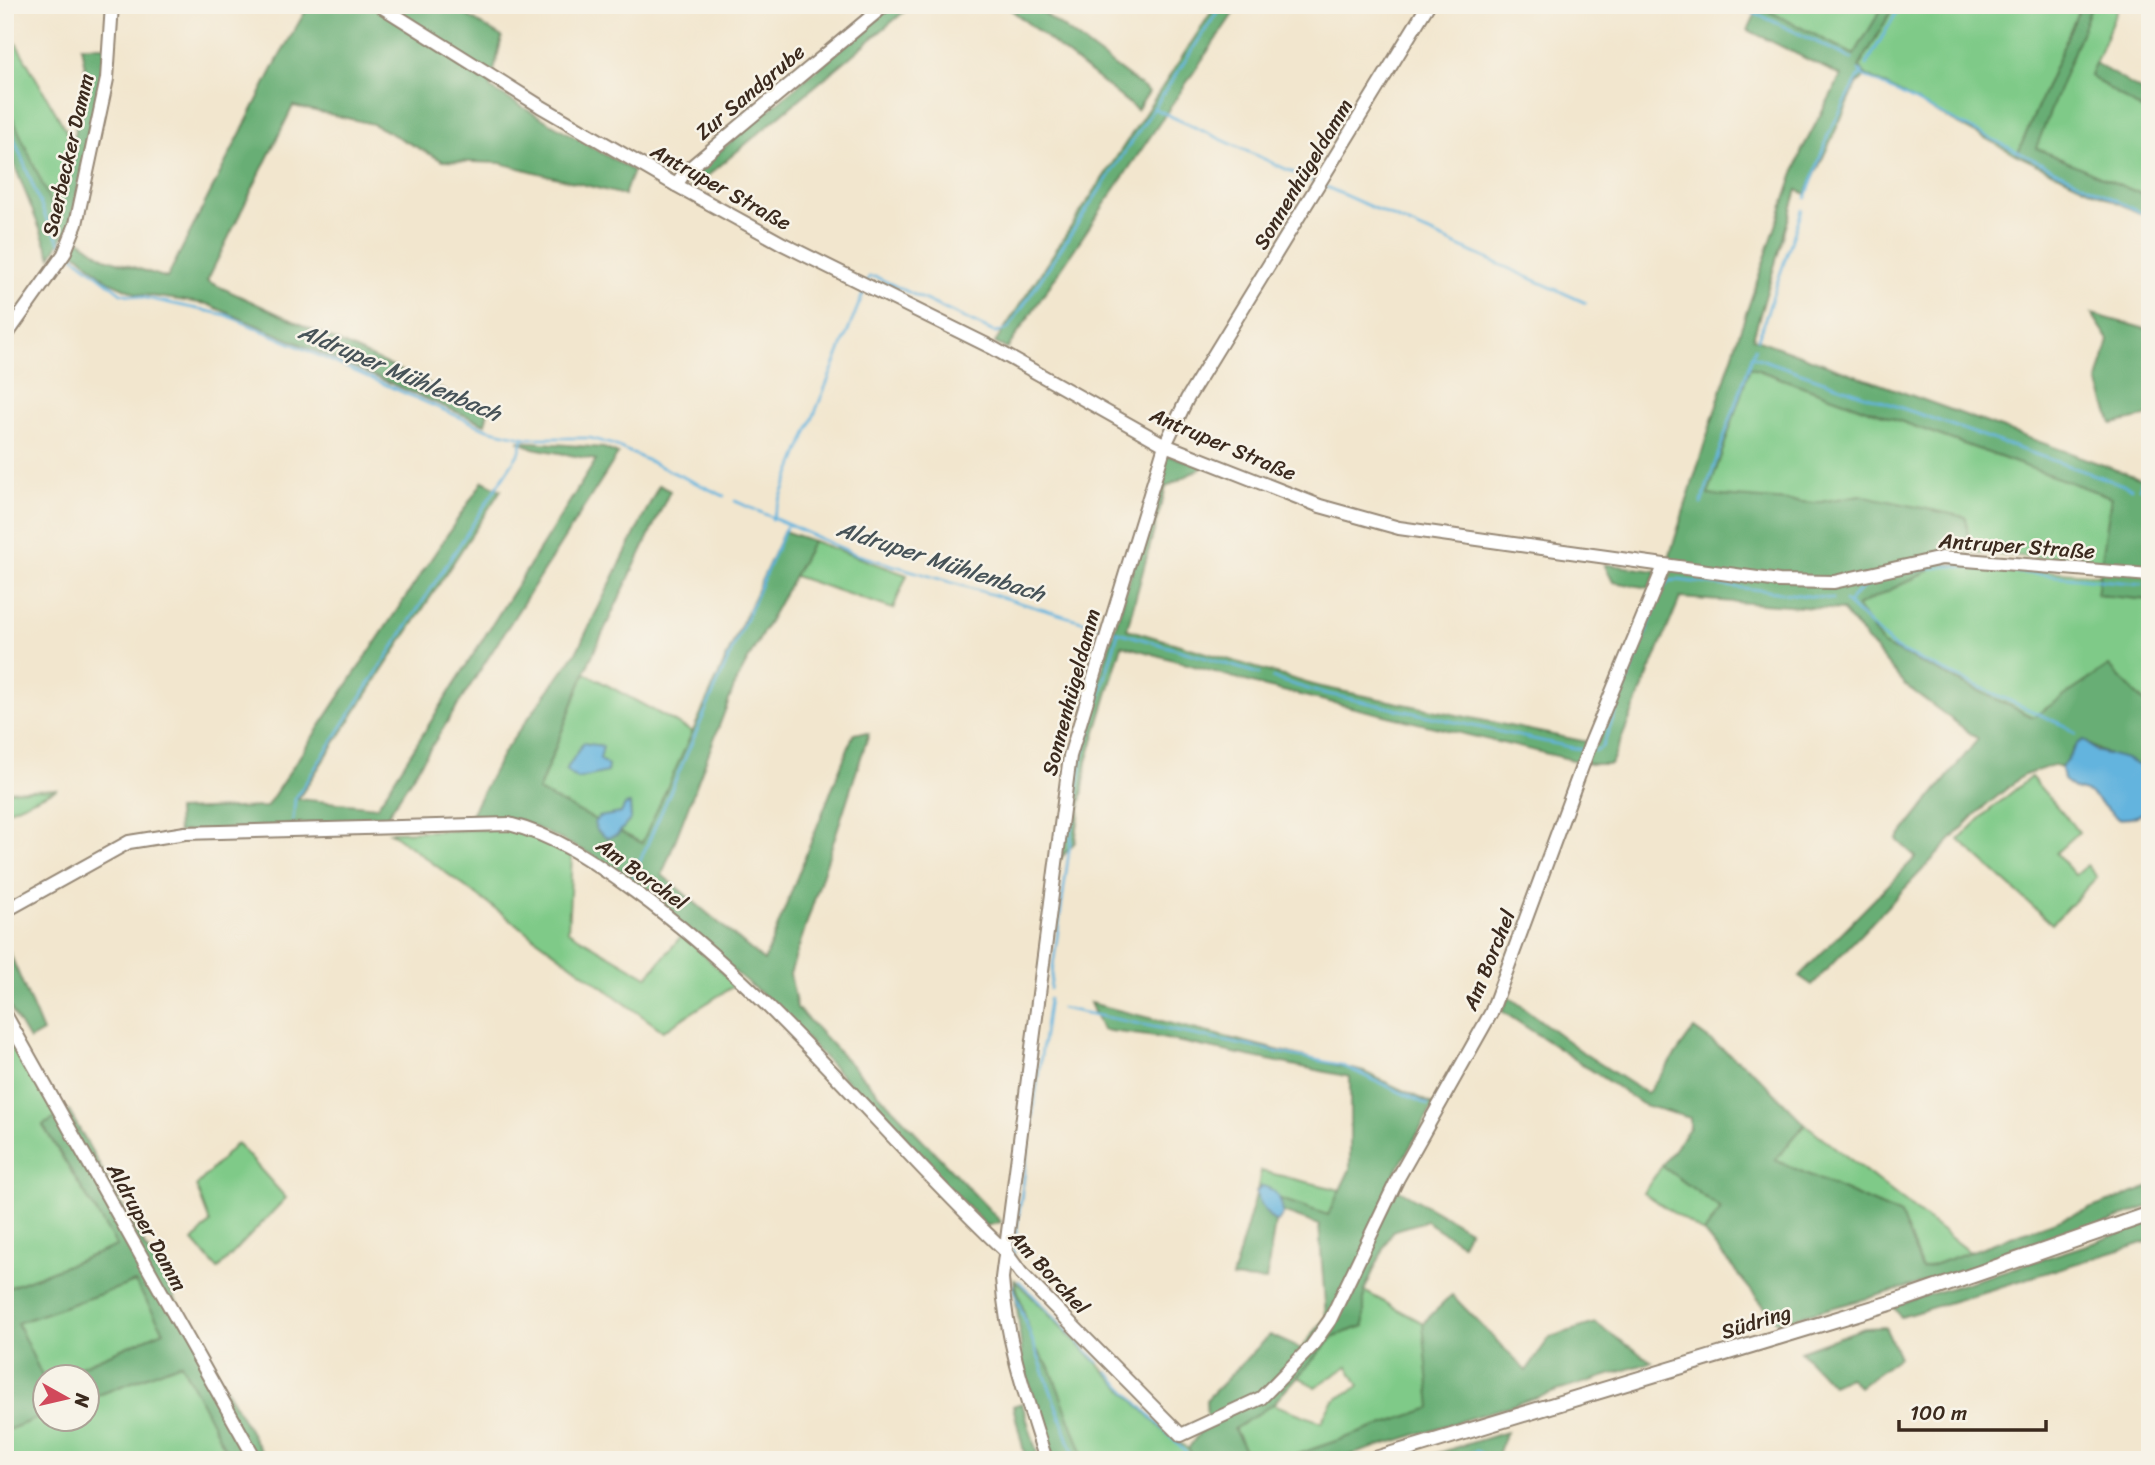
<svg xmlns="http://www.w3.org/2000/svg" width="2155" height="1465" font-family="Sriracha,sans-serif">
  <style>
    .green { fill: #7fca88; stroke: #5d7a53; stroke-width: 2 }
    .forest { fill: #67ae74; stroke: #516c49; stroke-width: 2 }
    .water { fill: #63b4de; stroke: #4f6f7e; stroke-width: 2 }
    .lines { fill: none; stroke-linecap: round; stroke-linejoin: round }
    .stream { stroke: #63b4de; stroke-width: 2.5 }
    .minor-casing { stroke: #968876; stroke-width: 16 }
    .major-casing { stroke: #968876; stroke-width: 18 }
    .minor { stroke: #fff; stroke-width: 12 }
    .major { stroke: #fff; stroke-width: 14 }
    .labels { text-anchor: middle; stroke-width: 5; stroke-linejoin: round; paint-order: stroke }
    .street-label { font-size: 21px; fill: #3b2a1e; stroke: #f7f3e8 }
    .water-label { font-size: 23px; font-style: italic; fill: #475358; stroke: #f7f3e8 }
  </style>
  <rect width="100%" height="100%" fill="#f7f3e8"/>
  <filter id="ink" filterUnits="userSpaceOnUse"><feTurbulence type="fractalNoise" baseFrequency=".0143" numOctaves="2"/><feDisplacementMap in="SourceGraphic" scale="14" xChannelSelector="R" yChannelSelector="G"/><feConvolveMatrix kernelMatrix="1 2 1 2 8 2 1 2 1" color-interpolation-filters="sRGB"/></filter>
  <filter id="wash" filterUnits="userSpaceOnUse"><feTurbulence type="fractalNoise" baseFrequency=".00686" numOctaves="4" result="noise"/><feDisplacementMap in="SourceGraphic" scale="28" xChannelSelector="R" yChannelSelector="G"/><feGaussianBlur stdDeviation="1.57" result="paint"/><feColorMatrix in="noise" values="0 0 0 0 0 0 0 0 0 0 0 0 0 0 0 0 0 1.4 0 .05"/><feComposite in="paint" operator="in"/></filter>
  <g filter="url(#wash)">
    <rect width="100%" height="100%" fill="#f2e6ce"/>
    <g class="green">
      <polygon points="1757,5 1872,5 1881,10 1854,55"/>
      <polygon points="1895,5 2081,5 2017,155 1866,75 1859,67"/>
      <polygon points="2092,5 2119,5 2090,76 2150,115 2150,198 2035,148"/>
      <polygon points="5,24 72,141 53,209 5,106"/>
      <polygon points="1749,367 2111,497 2102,562 1949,551 1968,538 1860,496 1815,503 1707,496"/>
      <polygon points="813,541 907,575 893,609 794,576"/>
      <polygon points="1938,563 2100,575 2098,595 2150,600 2150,708 2109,666 2034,717 1883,645 1857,606 1925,573"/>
      <polygon points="585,673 693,732 642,844 538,792"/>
      <polygon points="2031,777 2079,832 2056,853 2075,875 2087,865 2097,877 2052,924 1959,840 1986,813"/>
      <polygon points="57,789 5,812 5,791"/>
      <polygon points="507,829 533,836 572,855 568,931 647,977 683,934 735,985 663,1031 390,832"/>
      <polygon points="5,1024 58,1117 43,1126 117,1246 8,1288 5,1283"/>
      <polygon points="1805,1124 1969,1252 1922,1269 1901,1215 1775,1160"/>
      <polygon points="237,1143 286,1198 218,1269 193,1241 210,1223 196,1186"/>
      <polygon points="1662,1166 1721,1209 1704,1233 1643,1193"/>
      <polygon points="1261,1171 1340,1190 1328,1216 1257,1191"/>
      <polygon points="1014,1279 1166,1433 1188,1449 1196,1460 1085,1460 1051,1370 1034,1346"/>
      <polygon points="135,1282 164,1331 55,1377 46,1378 44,1382 17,1323"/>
      <polygon points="1364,1291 1423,1323 1432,1408 1281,1460 1250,1460 1234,1429 1273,1404 1321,1422 1332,1402 1359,1386 1348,1366 1315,1387 1298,1376 1334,1336 1364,1326"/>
      <polygon points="181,1363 231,1460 5,1460 5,1431 45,1415 46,1420 88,1420 88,1399"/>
    </g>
    <g class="forest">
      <polygon points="309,5 450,5 502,37 490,88 633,171 624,195 500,163 443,161 373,124 293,106 207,281 488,411 485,424 207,304 137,294 108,281 74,251 78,239 105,258 167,278 278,59"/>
      <polygon points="893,5 912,5 692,189 687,179"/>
      <polygon points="1005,5 1033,5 1149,92 1137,110"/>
      <polygon points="1216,5 1239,5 1007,349 995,343"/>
      <path d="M1741,5H1757L1854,55L1884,5H1895L1859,67L1866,75L1857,84L1806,194L1797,190L1753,338L2150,482V600L2097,595L2111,497L1750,367L1708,495L1815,503L1860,495L1966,517L1968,538L1925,573L1857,606L1883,645L2033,717L2109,666L2150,708V771C2128,759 2102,756 2084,740L2074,748L2061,768L2053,765L2022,776L1976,814L1812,985L1799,976L1916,857L1897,840L1978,739L1904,684L1842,610L1680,598L1611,764H1590L1266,687L1122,645L1087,762L1075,842L1061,858L1075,760L1167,455L1205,466L1166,487L1127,629L1317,686L1597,744L1668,561L1739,334L1802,150L1841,76L1748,30L1756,13Z"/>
      <polygon points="2081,5 2092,5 2036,148 2150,198 2150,218 2017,155"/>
      <polygon points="81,46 105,46 103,72 70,225 51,257 5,141 5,109 12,116 53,208 88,85"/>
      <polygon points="2095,63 2150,96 2150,115 2090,76"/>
      <polygon points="2092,314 2150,330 2150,416 2112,424 2098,381 2109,340"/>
      <polygon points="518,441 604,448 618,454 386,818 178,832 177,810 266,807 483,481 501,490 298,799 377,807 596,460 533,448"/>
      <polygon points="659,485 670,491 590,660 538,791 642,843 784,531 813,541 736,682 662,875 764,961 854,733 869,733 790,974 797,1008 1001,1222 986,1226 769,1000 591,854 520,820 470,816 503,753 577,651"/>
      <polygon points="1604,564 1657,571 1649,588 1613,582"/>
      <polygon points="5,942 43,1032 29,1040 5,999"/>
      <path d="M1508,996L1585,1054L1647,1094L1694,1029L1753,1071L1805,1124L1775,1160L1901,1215L1922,1269L2150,1187V1206C2029,1254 1903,1290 1777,1322L1704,1233L1721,1209L1662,1166L1690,1127V1118L1644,1105L1502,1011Z"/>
      <polygon points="1090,1003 1364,1072 1434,1105 1389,1184 1469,1230 1462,1244 1426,1221 1392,1231 1364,1291 1364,1326 1334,1336 1273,1404 1234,1429 1250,1460 1196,1460 1188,1449 1207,1421 1206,1400 1270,1335 1301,1349 1326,1317 1319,1225 1277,1210 1266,1281 1232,1278 1257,1191 1328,1215 1350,1169 1350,1077 1156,1037 1102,1030"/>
      <polygon points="69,1111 266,1460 231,1460 181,1363 88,1399 88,1378 55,1377 164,1331 135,1282 17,1323 45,1382 45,1415 5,1431 5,1283 8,1288 117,1246 43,1125"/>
      <polygon points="2150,1222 2150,1241 1901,1317 1893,1306 2093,1243"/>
      <polygon points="1014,1279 1034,1346 1051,1370 1085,1460 1054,1460 1023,1365"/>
      <polygon points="1452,1295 1526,1371 1550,1337 1595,1323 1652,1362 1334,1460 1281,1460 1431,1408 1423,1323"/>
      <polygon points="1885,1327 1899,1357 1859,1387 1849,1377 1832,1385 1800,1351 1864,1328"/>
      <polygon points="1022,1403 1039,1460 1026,1460 1013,1406"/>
      <polygon points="1506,1432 1498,1455 1504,1460 1416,1460"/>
    </g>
    <g class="water">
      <path d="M2084,740L2096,751L2126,759L2150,771V807C2141,816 2129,820 2117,818L2089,793L2075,789L2063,780L2061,768L2078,743Z"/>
      <polygon points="583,743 603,746 600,759 608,766 607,772 577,779 566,770"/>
      <polygon points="630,804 631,819 617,835 607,838 596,830 594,823 599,817 621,813 625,805"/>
      <path d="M1262,1186C1276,1188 1282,1200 1283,1214L1278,1222C1269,1221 1259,1202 1256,1192Z"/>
    </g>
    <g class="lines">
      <g class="stream">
        <polyline points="1739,5 1852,59"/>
        <polyline points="1866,65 1901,5"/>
        <polyline points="1859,70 1864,76 2150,217"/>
        <polyline points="1155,109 1314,182"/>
        <polyline points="5,116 46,218 61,244"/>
        <polyline points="1324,186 1586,303"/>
        <polyline points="1806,198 1828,135 1862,71"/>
        <polyline points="72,255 121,293 226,315 487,429 527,438 590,438 614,445 724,496"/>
        <polyline points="867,283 869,277 876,277 996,333 1008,329 1222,5"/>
        <polyline points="1758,339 1802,210"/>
        <polyline points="1752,356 2132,488"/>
        <polyline points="2140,488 2147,458"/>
        <polyline points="735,501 855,554 1102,627"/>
        <polyline points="1701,504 1755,348"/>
        <polyline points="772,519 865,289"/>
        <polyline points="1845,601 1896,649 2065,726 2076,734"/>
        <path d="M1849,602C1864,575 1921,569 1950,566L2142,584"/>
        <polyline points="1115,631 1259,674"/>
        <polyline points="1272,678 1314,691 1583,750"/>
        <polyline points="1595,751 1602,747 1663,588 1668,581 1677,580 1833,599"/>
        <polyline points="293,821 295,799 520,451 523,437"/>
        <polyline points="633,877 786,527"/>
        <polyline points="1050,989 1082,758 1118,633"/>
        <polyline points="1061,1008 1341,1065 1428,1105"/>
        <polyline points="1013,1256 1049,999"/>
        <polyline points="1019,1281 1099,1363"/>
        <polyline points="1012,1285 1076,1460"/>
        <polyline points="1108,1372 1193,1460"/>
        <polyline points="1446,1460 1477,1451 1492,1460"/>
      </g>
    </g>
  </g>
  <g filter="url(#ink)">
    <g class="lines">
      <defs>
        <g id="minor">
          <polyline points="379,5 540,106 676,185 783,244 991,347 1165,445 1320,506 1399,528 1779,581 1834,582 1942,558 2150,575"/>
          <polyline points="676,185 685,172 885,5"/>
          <polyline points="5,337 64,254 76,224 107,79 112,5"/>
          <path d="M5,911L129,842L185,833L509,824C557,836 594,862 634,891C775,993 879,1132 1004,1250L1021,1273L1181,1435L1261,1398L1311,1347L1330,1320L1398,1178L1491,1013L1590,745L1664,566"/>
          <polyline points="5,1014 256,1460"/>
          <path d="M1046,1460C1027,1400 1006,1341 1002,1278L1070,756L1165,445L1187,399L1428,5"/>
        </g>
        <polyline id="major" points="1372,1460 1907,1298 2150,1214"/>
      </defs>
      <use href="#minor" class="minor-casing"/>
      <use href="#major" class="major-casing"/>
      <use href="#minor" class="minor"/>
      <use href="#major" class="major"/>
    </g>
  </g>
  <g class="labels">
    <g class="street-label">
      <text transform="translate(750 92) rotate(-40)" y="7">Zur Sandgrube</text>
      <text transform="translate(68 155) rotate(-77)" y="7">Saerbecker Damm</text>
      <text transform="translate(1303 174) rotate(-59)" y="7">Sonnenhügeldamm</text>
      <text transform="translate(721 187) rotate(29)" y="7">Antruper Straße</text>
      <text transform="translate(1223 444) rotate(23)" y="7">Antruper Straße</text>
      <text transform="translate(2017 546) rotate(4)" y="7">Antruper Straße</text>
      <text transform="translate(1071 692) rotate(-75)" y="7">Sonnenhügeldamm</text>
      <text transform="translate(642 874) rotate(36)" y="7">Am Borchel</text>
      <text transform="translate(1489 960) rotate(-68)" y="7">Am Borchel</text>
      <text transform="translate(147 1227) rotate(61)" y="7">Aldruper Damm</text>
      <text transform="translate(1049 1272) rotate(47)" y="7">Am Borchel</text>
      <text transform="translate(1756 1322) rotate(-17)" y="7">Südring</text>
    </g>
    <g class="water-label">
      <text transform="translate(400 372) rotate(23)" y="8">Aldruper Mühlenbach</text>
      <text transform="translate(941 561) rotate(18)" y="8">Aldruper Mühlenbach</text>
    </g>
  </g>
  <rect width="2155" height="1465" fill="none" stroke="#f7f3e8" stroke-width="28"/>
  <g transform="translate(66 1398) rotate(98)"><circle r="33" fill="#f7f3e8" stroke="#aca397" stroke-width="2"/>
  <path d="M0-5L12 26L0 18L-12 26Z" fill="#d1495b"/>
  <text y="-10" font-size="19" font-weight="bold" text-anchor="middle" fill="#3b2a1e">N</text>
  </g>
  <path d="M1899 1420v10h147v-10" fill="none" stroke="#3b2a1e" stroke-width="3.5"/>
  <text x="1910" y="1420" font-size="21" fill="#3b2a1e" stroke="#f7f3e8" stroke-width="5" paint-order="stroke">100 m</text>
</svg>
